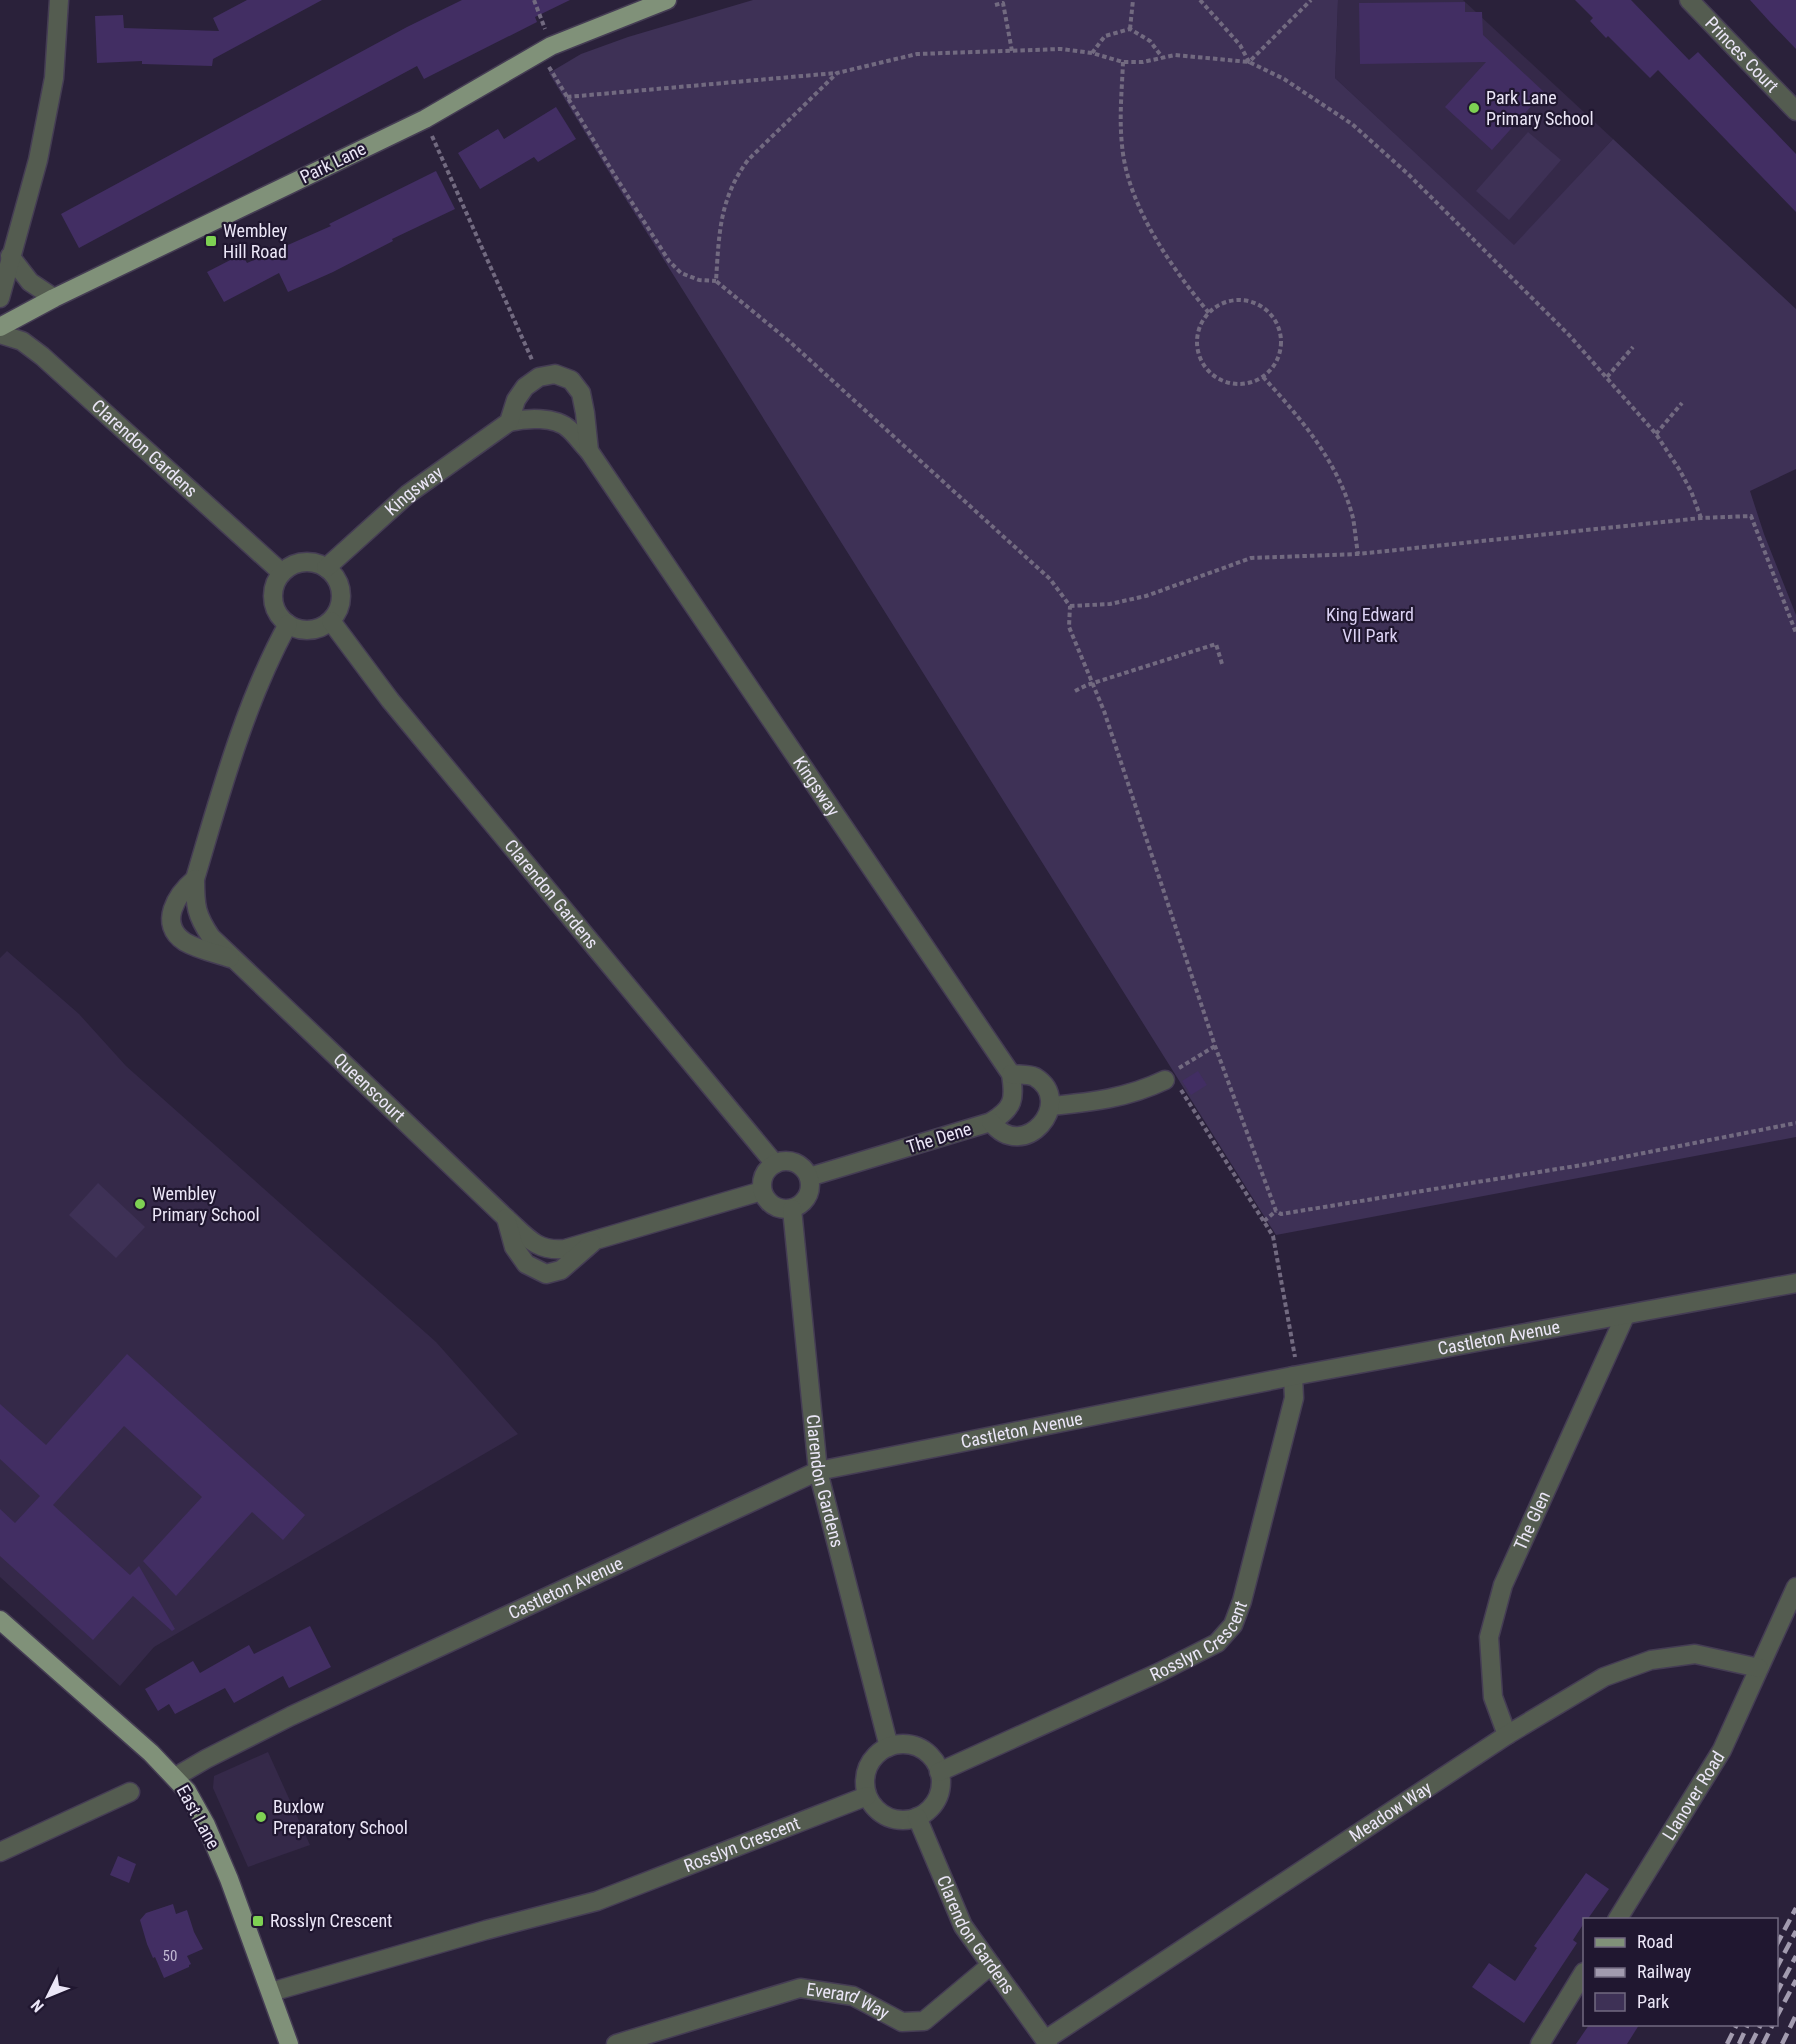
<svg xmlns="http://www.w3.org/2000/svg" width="1796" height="2044" font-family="'Roboto Condensed',sans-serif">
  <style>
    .built { fill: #352949 }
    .green { fill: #3e3156 }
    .building { fill: #422e63 }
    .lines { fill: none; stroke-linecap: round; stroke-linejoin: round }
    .minor-casing { stroke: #453d54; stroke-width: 21 }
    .major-casing { stroke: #453d54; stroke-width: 21 }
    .path { stroke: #726a80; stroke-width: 4; stroke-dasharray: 4.5 3; stroke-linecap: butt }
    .minor { stroke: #545c50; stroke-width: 18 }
    .major { stroke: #809179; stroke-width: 18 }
    .rail { stroke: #a29baf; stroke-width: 4.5; stroke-dasharray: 12 6; stroke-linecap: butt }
    .poi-dot { fill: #7ed153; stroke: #201730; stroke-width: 2 }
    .labels { text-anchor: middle; stroke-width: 4.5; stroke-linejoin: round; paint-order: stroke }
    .number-label { font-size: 15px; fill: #c1b8d2 }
    .street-label { font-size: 18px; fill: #ebe6f7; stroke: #201730 }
    .poi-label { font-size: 18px; fill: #ebe6f7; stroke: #201730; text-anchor: start }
    .park-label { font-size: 18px; fill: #dcd2f4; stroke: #201730 }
  </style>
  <rect width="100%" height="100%" fill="#2a213a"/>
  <g class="built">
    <polygon points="1338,0 1463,0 1613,139 1514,246 1335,78"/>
    <polygon points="7,951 79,1014 126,1066 436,1342 518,1434 154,1647 120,1686 0,1577 0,958"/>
    <polygon points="268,1752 310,1845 248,1867 213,1788 214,1776"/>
  </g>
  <g class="green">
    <polygon points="753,0 1338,0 1335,78 1514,245 1613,139 1796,309 1796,469 1750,491 1764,534 1796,615 1796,1137 1276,1235 615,182 549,73 581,54 628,37"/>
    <polygon points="1528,132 1561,160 1509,220 1476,191"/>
    <polygon points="98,1183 145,1227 116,1258 69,1215"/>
  </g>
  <g class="building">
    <polygon points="247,0 322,0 213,59 212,66 142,64 142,61 97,63 95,16 123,15 124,28 219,31 213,18"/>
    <polygon points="462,0 570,0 535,17 537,22 424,79 417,66 79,248 61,214 407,27"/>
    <polygon points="1575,0 1631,0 1689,60 1698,52 1796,154 1796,212 1658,70 1650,78 1608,36 1606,38 1590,21 1593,18"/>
    <polygon points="1750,0 1796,0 1796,49 1770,22"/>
    <polygon points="1465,2 1465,12 1482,12 1483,35 1544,92 1492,150 1445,107 1486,62 1360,64 1359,3"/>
    <polygon points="556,107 576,139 538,162 534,157 480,189 458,153 498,129 504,139"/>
    <polygon points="436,171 455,209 392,239 393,241 333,272 288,292 279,273 224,302 207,272 242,254 247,263 331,226 329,224"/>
    <polygon points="1198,1071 1207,1085 1191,1095 1182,1081"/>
    <polygon points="127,1354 305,1515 283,1540 252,1512 176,1596 143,1561 202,1497 124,1426 53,1505 130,1575 139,1566 175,1629 172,1631 133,1596 93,1640 0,1556 0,1509 15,1523 40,1496 0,1459 0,1404 46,1445"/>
    <polygon points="310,1626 331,1667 289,1688 283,1676 234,1703 225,1688 175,1714 169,1704 158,1711 145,1689 193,1661 200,1673 249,1645 254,1654"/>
    <polygon points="118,1856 136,1864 129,1883 110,1875"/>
    <polygon points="1586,1873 1609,1889 1587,1920 1584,1920 1584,1923 1573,1940 1577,1943 1524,2023 1472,1987 1489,1963 1515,1981 1537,1948 1534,1946"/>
    <polygon points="173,1904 176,1914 187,1910 194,1932 203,1949 187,1956 191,1964 189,1965 189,1967 164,1978 155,1957 153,1958 147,1944 140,1920 146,1913"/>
    <polygon points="1589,2025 1639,2025 1627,2044 1576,2044"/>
  </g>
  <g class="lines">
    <defs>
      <g id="minor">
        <path id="s1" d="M1689,0L1796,111"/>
        <polyline points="10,256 30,282 54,298"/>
        <polyline points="0,298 38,160 54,78 59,0"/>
        <path id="s2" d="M0,334L22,341L42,356L282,573"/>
        <path d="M509,422C526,418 555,416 569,429C576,435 582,444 589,451"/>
        <circle cx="307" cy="596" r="34"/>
        <path id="s3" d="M326,568L408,494L509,422L516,400L525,387L539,377L555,374L571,380L581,393L585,413L589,451L1011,1074C1015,1099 1014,1108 991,1122L809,1177"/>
        <path id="s4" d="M331,621L390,700L775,1164"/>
        <path id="s5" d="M288,624C245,702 220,795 195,879C195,906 196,915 211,937L506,1218C526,1236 536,1252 565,1249L762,1191"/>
        <path d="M195,879C177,894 157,924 185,942C199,950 215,953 230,958"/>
        <path d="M1051,1106C1093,1102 1127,1098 1165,1080"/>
        <path d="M991,1122C1024,1164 1076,1102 1035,1077C1029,1074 1018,1075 1011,1074"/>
        <circle cx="786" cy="1185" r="24"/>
        <path id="s6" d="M792,1209L818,1471L889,1747"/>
        <polyline points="506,1218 514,1247 526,1264 546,1274 561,1270 592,1243"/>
        <path id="s7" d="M1507,1735L1493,1697L1489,1637L1503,1585L1625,1316"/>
        <circle cx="903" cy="1782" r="38"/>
        <path id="s8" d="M939,1772L1160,1672L1217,1643L1233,1625L1242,1601L1294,1398L1293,1376"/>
        <path id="s9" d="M175,1777L206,1759L291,1716L818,1471L1293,1376L1796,1283"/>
        <path id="s10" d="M917,1817L963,1926L1048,2044"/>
        <polyline points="0,1852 130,1792"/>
        <path id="s11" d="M1617,1920L1722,1750L1796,1587"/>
        <path id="s12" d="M271,1992L486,1930L597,1901L867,1796"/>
        <path id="s13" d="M1045,2040L1507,1735L1604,1677L1651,1660L1695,1654L1759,1668"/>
        <path id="s14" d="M616,2044L800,1988L853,1996L902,2022L924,2021L991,1965"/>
        <polyline points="1540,2044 1584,1972"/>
      </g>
      <g id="major">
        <polyline points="0,327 54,298 425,119 551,46 667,0"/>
        <polyline points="0,1620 151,1753 187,1791 206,1825 229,1879 289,2044"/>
      </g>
    </defs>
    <use href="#minor" class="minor-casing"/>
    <use href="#major" class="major-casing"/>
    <g class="path">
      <polyline points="534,0 545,29"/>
      <polyline points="1200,0 1240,45 1249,62 1311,0"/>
      <polyline points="995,5 1003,3 1012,51"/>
      <polyline points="1130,29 1133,0"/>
      <polyline points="1092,53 1105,36 1130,29 1150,41 1162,57"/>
      <path d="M1123,62C1122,89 1119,117 1122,145C1127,205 1171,267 1209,313"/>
      <polyline points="549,67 617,179 669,261 681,273 699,280 716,281"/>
      <polyline points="567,97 836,73"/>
      <polyline points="432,136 533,362"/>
      <circle cx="1239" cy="342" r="42"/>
      <path d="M1263,377C1300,417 1339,463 1353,518C1355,529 1356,542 1358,554"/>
      <polyline points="1607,377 1633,347"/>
      <polyline points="1656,434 1682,403"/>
      <path d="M1701,518L1691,491L1679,469L1656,434L1569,335L1407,173L1352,124L1284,79L1249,62L1175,55L1143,62H1123L1092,53L1061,49L917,54L837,73L748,160C719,199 719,235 716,281L789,341L1050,579L1070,606L1069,627L1104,711L1215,1046L1276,1211L1281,1214L1588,1164L1796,1123"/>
      <polyline points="1070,606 1110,604 1146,596 1251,558 1358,554 1701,518 1751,516 1796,633"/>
      <polyline points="1075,691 1087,685 1216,644 1222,664"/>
      <polyline points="1179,1068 1215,1046"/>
      <polyline points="1181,1090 1273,1236 1295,1357"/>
      <polyline points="1264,1221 1276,1211"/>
    </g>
    <use href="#minor" class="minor"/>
    <use href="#major" class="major"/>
    <g class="rail">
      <polyline points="1776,1946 1796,1908"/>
      <polyline points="1776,1969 1796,1931"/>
      <polyline points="1776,1994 1796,1956"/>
      <polyline points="1776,2018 1796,1980"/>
      <polyline points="1727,2044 1737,2024"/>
      <polyline points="1739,2044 1748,2024"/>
      <polyline points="1751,2044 1761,2024"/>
      <polyline points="1763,2044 1773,2024"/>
      <polyline points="1782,2044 1796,2015"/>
    </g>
  </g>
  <g class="poi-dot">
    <circle cx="1474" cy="108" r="6"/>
    <rect x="205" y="235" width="12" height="12" rx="3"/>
    <circle cx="140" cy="1204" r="6"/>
    <circle cx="261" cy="1817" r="6"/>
    <rect x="252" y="1915" width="12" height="12" rx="3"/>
  </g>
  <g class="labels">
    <g class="number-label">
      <text x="170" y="1961">50</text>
    </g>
    <g class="street-label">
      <text dy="6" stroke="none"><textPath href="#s1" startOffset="76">Princes Court</textPath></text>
      <text transform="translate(333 163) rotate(-26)" y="6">Park Lane</text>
      <text dy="6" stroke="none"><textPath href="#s2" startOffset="186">Clarendon Gardens</textPath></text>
      <text dy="6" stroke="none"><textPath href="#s3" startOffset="117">Kingsway</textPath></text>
      <text dy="6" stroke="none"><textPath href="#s3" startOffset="804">Kingsway</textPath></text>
      <text dy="6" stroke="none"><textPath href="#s4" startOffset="351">Clarendon Gardens</textPath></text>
      <text dy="6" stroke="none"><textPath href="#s5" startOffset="552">Queenscourt</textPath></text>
      <text transform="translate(939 1138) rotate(-17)" y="6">The Dene</text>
      <text dy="6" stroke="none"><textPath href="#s9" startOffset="1406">Castleton Avenue</textPath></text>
      <text dy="6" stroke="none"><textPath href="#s9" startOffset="920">Castleton Avenue</textPath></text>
      <text dy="6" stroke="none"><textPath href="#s6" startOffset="274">Clarendon Gardens</textPath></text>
      <text dy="6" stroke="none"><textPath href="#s7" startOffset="225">The Glen</textPath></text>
      <text dy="6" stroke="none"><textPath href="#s9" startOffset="434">Castleton Avenue</textPath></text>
      <text dy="6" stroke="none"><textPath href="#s8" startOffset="294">Rosslyn Crescent</textPath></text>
      <text dy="6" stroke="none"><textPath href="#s11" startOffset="146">Llanover Road</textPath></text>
      <text dy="6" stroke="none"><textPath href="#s13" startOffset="414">Meadow Way</textPath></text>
      <text transform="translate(198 1817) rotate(61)" y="6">East Lane</text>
      <text dy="6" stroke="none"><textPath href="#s12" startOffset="494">Rosslyn Crescent</textPath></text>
      <text dy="6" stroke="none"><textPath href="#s10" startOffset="132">Clarendon Gardens</textPath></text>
      <text dy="6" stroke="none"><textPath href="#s14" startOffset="242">Everard Way</textPath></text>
    </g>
    <g class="poi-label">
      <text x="1486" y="104">Park Lane<tspan x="1486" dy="21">Primary School</tspan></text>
      <text x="223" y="237">Wembley<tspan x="223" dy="21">Hill Road</tspan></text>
      <text x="152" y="1200">Wembley<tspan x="152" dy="21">Primary School</tspan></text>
      <text x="273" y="1813">Buxlow<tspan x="273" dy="21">Preparatory School</tspan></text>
      <text x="270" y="1927">Rosslyn Crescent</text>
    </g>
    <g class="park-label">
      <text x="1370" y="621">King Edward<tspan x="1370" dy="21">VII Park</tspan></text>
    </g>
  </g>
  <rect x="1583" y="1918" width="195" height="108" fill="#201730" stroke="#716a80" stroke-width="1.5"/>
  <rect x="1595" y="1938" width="30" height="9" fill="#809179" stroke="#716a80" stroke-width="1.5"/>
  <text x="1637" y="1948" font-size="18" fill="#ebe6f7">Road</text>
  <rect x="1595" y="1968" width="30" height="9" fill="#a29baf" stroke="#716a80" stroke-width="1.5"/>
  <text x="1637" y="1978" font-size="18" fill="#ebe6f7">Railway</text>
  <rect x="1595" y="1993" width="30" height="18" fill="#3e3156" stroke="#716a80" stroke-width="1.5"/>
  <text x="1637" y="2008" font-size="18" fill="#ebe6f7">Park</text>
  <g transform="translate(48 1996) rotate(227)" stroke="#201730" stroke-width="4.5" paint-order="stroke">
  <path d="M0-4.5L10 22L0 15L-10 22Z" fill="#ebe6f7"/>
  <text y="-9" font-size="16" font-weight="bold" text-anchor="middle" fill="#ebe6f7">N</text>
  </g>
</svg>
